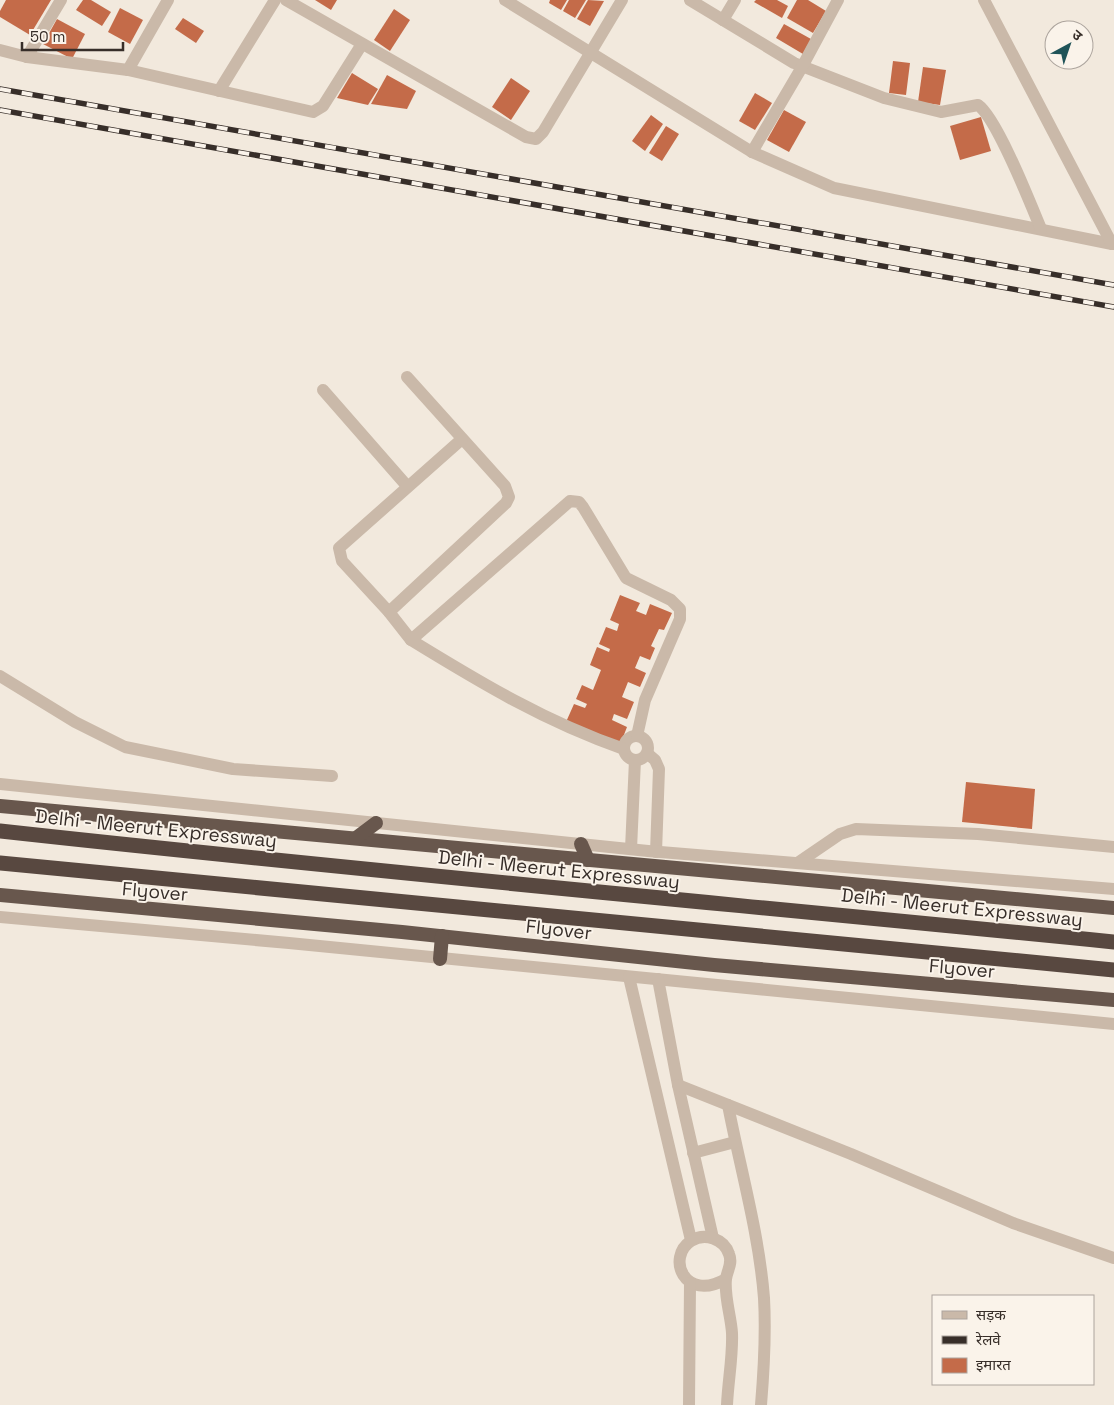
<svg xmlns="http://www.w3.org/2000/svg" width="1114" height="1405" font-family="'Space Grotesk','Noto Sans Devanagari',sans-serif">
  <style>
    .building { fill: #c46b49 }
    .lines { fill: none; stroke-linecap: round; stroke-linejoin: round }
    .minor { stroke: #cab9a9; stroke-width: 12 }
    .tertiary { stroke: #cab9a9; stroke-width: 12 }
    .trunk { stroke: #68574d; stroke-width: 14 }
    .motorway { stroke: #584840; stroke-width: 15 }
    .rail-casing { stroke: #372e29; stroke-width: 5.5 }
    .rail { stroke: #faf3ea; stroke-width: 4; stroke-dasharray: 11; stroke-linecap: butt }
    .labels { text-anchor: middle; stroke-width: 4; stroke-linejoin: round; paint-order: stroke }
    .street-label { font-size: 19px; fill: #372e29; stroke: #faf3ea }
  </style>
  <rect width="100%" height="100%" fill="#f2e9dd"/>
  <g class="building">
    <polygon points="6,0 51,0 30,35 0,17 0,11"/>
    <polygon points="83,0 91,0 111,12 102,26 76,10"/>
    <polygon points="315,0 337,0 331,10"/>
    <polygon points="550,0 567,0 561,10 549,3"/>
    <polygon points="569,0 586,0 575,18 563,11"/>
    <polygon points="588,0 604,1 590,26 577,19"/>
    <polygon points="756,0 777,0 788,6 782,18 754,2"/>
    <polygon points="797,0 808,0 826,11 813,33 787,18"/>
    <polygon points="120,8 143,20 130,44 108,32"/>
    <polygon points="394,9 410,20 390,51 374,40"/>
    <polygon points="183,18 204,31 196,43 175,29"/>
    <polygon points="57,19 85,34 72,59 43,44"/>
    <polygon points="784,24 811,39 803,54 776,38"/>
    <polygon points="893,61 910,63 906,95 889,93"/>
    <polygon points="923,67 946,70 940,105 918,102"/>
    <polygon points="352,73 378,89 368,105 337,98"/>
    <polygon points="387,75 416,91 407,109 371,104"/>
    <polygon points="511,78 530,91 511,120 492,107"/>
    <polygon points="755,93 772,103 755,130 739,121"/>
    <polygon points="784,110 806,122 789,152 767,140"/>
    <polygon points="651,115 663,124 645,151 632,141"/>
    <polygon points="981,117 991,151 960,160 950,126"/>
    <polygon points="666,126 679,134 662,161 649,153"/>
    <polygon points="620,595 640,603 636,611 646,615 650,604 672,613 664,630 659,629 651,646 655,648 650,660 640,656 635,668 646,673 640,687 628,682 622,697 634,702 627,719 614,714 612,720 627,727 620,745 566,722 574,704 585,708 587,704 576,699 582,685 593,690 601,670 590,665 597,647 609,652 610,649 599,644 606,627 617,631 619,624 610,620"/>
    <polygon points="966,782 1035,789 1032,829 962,822"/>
  </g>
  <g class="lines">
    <g class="minor">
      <polyline points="286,0 526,137 536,139 543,132 622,0"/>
      <polyline points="505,0 752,152 834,188 1112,244"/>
      <path d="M690,0L794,63L884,98L941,112L978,105C997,118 1031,205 1041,229"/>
      <polyline points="984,0 1112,244"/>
      <polyline points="723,20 735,0"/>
      <polyline points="0,50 27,57 128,70 313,112 323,106 362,44"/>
      <polyline points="27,57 61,0"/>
      <polyline points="128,70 168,0"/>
      <polyline points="219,91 275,0"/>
      <polyline points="752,152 802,67 838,0"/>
      <polyline points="323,390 407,486"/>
      <polyline points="389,612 506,503 509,497 505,486 407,377"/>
      <polyline points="411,640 389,612 342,561 339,548 462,439"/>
      <polyline points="0,676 75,722 125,747 233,769 332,776"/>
      <circle cx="636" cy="748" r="12"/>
      <path d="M624,749C546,722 481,683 411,640L570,501L579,502L583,507L626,578L671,600L680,609V619L645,700L637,736"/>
      <polyline points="648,754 655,760 659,769 656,852"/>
      <polyline points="631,849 635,760"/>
      <polyline points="799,862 840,834 856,829 978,834 1114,847"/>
      <path d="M728,1105C740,1168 759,1233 764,1298C766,1334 764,1369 761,1405"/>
      <polyline points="693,1153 735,1142"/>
    </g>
    <g class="tertiary">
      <polyline points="0,784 648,851 1114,889"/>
      <polyline points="0,917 289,943 1114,1024"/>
      <polyline points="629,977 691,1240"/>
      <polyline points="658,979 678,1085 713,1238"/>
      <polyline points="678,1085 851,1154 1013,1223 1114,1258"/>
      <path d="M726,1279C684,1303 666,1257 691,1241C705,1232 724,1239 729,1254C733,1264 727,1270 726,1279C724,1296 731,1316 732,1333C733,1356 728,1381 727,1405"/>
      <polyline points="689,1405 690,1283"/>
    </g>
    <g class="trunk">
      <polyline points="0,806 1114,908"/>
      <polyline points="356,838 376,823"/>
      <polyline points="581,844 588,860"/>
      <polyline points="0,895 402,932 714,965 1114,1000"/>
      <polyline points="440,959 442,936"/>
    </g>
    <g class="motorway">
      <path d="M0,831C371,872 743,905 1114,942"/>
      <polyline points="0,863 1114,970"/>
    </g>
    <defs>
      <g id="rail">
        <polyline points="0,89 1114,285"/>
        <polyline points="0,110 1114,307"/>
      </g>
    </defs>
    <use href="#rail" class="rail-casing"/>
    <use href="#rail" class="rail"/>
  </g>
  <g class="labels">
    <g class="street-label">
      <text transform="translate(156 828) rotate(6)" y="7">Delhi - Meerut Expressway</text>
      <text transform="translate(559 869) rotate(6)" y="7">Delhi - Meerut Expressway</text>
      <text transform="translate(155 891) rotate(5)" y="7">Flyover</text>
      <text transform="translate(962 907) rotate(6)" y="7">Delhi - Meerut Expressway</text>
      <text transform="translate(559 929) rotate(6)" y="7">Flyover</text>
      <text transform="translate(962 968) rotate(5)" y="7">Flyover</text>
    </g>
  </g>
  <rect x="932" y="1295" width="162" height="90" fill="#faf3ea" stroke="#aca49d"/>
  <rect x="942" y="1311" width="25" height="8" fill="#cab9a9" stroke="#aca49d"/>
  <text x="976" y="1320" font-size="15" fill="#372e29">सड़क</text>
  <rect x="942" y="1336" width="25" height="8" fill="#372e29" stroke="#aca49d"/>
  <text x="976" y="1345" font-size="15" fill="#372e29">रेलवे</text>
  <rect x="942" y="1358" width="25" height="15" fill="#c46b49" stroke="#aca49d"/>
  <text x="976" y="1370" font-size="15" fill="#372e29">इमारत</text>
  <g transform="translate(1069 45) rotate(40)"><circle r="24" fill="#faf3ea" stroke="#aca49d"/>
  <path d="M0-4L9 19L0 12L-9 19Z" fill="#1f5358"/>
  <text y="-8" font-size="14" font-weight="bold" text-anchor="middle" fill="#372e29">उ</text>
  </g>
  <path d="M22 42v8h101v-8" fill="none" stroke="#372e29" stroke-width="2.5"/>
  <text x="30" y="42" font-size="15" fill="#372e29" stroke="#faf3ea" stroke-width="4" paint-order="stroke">50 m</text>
</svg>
